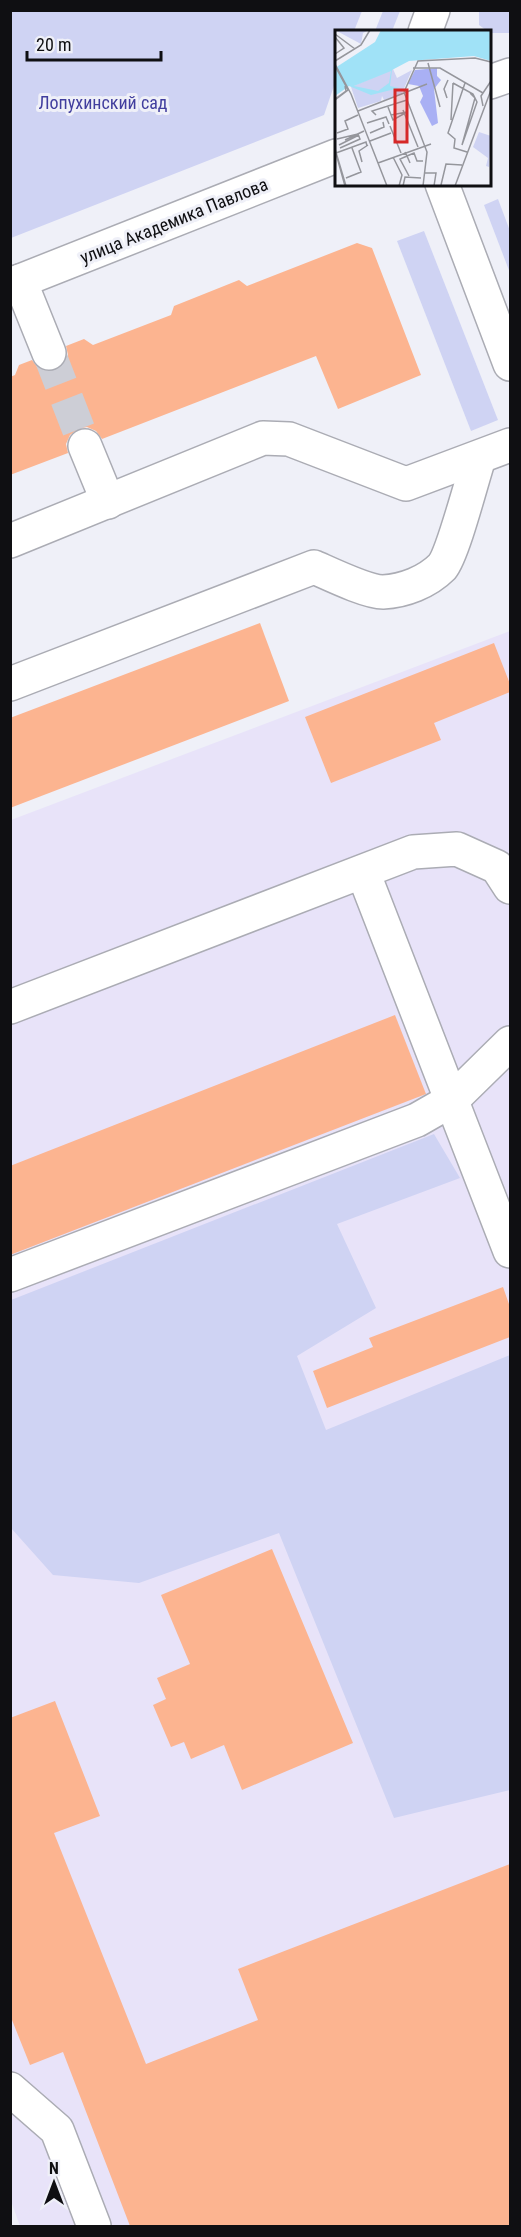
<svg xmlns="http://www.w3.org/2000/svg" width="521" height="2237" font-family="'Roboto Condensed',sans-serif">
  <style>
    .industrial { fill: #e8e3f9 }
    .green { fill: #cfd3f3 }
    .building { fill: #fcb490 }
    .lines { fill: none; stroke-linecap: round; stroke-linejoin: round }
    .minor-tunnel { stroke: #cdced6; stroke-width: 33; stroke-dasharray: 33 16; stroke-linecap: butt }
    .minor-casing { stroke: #abacb4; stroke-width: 36 }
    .minor { stroke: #fff; stroke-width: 33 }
    .labels { text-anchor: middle; stroke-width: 6; stroke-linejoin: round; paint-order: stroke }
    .park-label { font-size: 18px; fill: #413e9e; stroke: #eff0f8 }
    .street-label { font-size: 18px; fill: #0f0f12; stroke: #eff0f8 }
    .inset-road { fill: none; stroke: #95969c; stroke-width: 1.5 }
    .view { fill: #d62828; fill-opacity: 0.15; stroke: #d62828; stroke-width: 3 }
    .inset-edge { fill: none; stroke: #0f0f12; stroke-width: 3 }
  </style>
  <rect width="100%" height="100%" fill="#eff0f8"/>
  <polygon class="industrial" points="510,631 510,2226 20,2226 11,2201 11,820"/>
  <g class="green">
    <polygon points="11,10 362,10 362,11 354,31 336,32 336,80 324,115 11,238"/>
    <polygon points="383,11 400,11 392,31 375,31"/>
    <polygon points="479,11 510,11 510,33 490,33 479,25"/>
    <polygon points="498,199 510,231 510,273 484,205"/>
    <polygon points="424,231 498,420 471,431 397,241"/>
    <polygon points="434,1134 460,1178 337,1224 376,1308 297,1356 326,1430 510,1355 510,1790 394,1818 279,1533 139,1583 53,1575 11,1528 11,1300"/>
  </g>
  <g class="building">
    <polygon points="357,243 372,248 421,375 338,409 316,356 102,439 96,431 87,427 78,429 70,435 66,444 68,453 10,475 10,377 15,375 19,365 32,360 38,368 47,372 55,371 64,364 68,355 66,346 84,339 93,345 171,315 174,306 239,280 247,286"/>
    <polygon points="260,623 289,701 10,808 10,718"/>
    <polygon points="494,643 510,684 510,692 434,723 441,740 331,783 305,717"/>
    <polygon points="395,1015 426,1094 10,1255 10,1166"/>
    <polygon points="503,1287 510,1307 510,1337 327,1408 313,1371 373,1347 369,1338"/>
    <polygon points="272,1549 353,1743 242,1790 224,1745 191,1759 184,1742 171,1747 153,1705 166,1699 157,1678 190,1664 161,1595"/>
    <polygon points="55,1701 100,1816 54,1833 146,2064 258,2020 238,1969 510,1864 510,2226 130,2226 63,2052 30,2065 10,2015 10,1718"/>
  </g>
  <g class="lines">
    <polyline class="minor-tunnel" points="49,353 85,446"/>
    <defs>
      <g id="minor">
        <polyline points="425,32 433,10"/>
        <polyline points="490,82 510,75"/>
        <polyline points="442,184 510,364"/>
        <polyline points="20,281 49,353"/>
        <polyline points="10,285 336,156"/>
        <polyline points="85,446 108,502"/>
        <polyline points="10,541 263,438 289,439 406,484 510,445"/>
        <path d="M10,684L314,567C330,574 367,592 383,592C404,591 427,582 442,567C453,554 472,479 479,458"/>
        <polyline points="363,872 510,1251"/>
        <polyline points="10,1007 413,852 457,849 497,867 510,887"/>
        <polyline points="10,1275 417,1120 452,1100 510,1043"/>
        <polyline points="10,2089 57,2130 94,2226"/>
      </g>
    </defs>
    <use href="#minor" class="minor-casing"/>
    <use href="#minor" class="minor"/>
  </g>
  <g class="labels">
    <g class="park-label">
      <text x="103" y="109">Лопухинский сад</text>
    </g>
    <g class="street-label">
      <text transform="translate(174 221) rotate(-22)" y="6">улица Академика Павлова</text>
    </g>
  </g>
  <g transform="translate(335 30)">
    <rect width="156" height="156" fill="#eff0f8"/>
    <path d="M0,0H34L28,3L26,14ZM58,39L62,48L77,40L67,63L49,70L47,66L46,71L23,78L16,57ZM144,102L156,106L154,137L151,136L153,128L138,117Z" fill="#cfd3f3"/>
    <path d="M102,38V46L106,50L99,59L103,93L97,96L85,72L88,66L84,56L73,54L80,40Z" fill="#a9b0f4"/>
    <path d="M46,0H156V31L139,26L74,31L57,40L55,56L64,58L36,65L14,56L0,66V38L40,12ZM56,41L54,53L43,61L19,56Z" fill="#a0e2f7" fill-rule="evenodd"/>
    <path class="inset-road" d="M0,4L20,19M0,7L9,18L0,24M0,31L26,15L35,0M93,33L105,77M0,34L16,64L52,156M0,36L13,60L0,70M78,38H105L148,63M118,53L138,64L142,72L127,115M130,53L113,103L120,109L119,118L132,122M69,62L83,31L140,28L156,32M69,62L92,122L88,156M112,68L109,59L113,50M0,69L11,61L10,56M148,76L146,66L156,51M53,77L58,90L72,82L56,85M68,80L83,117M23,81L92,54M41,85L37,81L72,70M116,90L118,53M32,93L51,87L54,94M55,96L66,123M2,103L13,99L10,91L23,85M35,103L49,97L48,92M2,109L23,104M10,110L29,101M35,111L56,103M4,115L24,105M127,115L140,68L135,63M5,118L25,109L23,104M0,119L11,156M0,120L10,156M70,122L72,126L65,129L74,146M1,123L31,112L32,116M58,127L67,145L64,156M27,132L24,121L33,115M43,133L96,114M75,133L72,126L79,123L82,131H88M90,143H101L99,156M11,148L26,142L17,118M106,155L111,134L127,135M68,156L70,147L86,148M120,156L156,60"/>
    <path class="view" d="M60,60H72V112H60Z"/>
    <rect width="156" height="156" class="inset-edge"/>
  </g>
  <rect width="521" height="2237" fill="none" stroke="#0f0f12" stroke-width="24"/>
  <g transform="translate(54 2183)" stroke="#eff0f8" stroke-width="4.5" paint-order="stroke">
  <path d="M0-4.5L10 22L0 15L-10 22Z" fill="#0f0f12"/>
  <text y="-9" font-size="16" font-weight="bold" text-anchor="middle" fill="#0f0f12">N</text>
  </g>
  <path d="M27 51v9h134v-9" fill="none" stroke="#0f0f12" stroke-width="3"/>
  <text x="36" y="51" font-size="18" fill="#0f0f12" stroke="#eff0f8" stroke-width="4.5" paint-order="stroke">20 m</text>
</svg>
